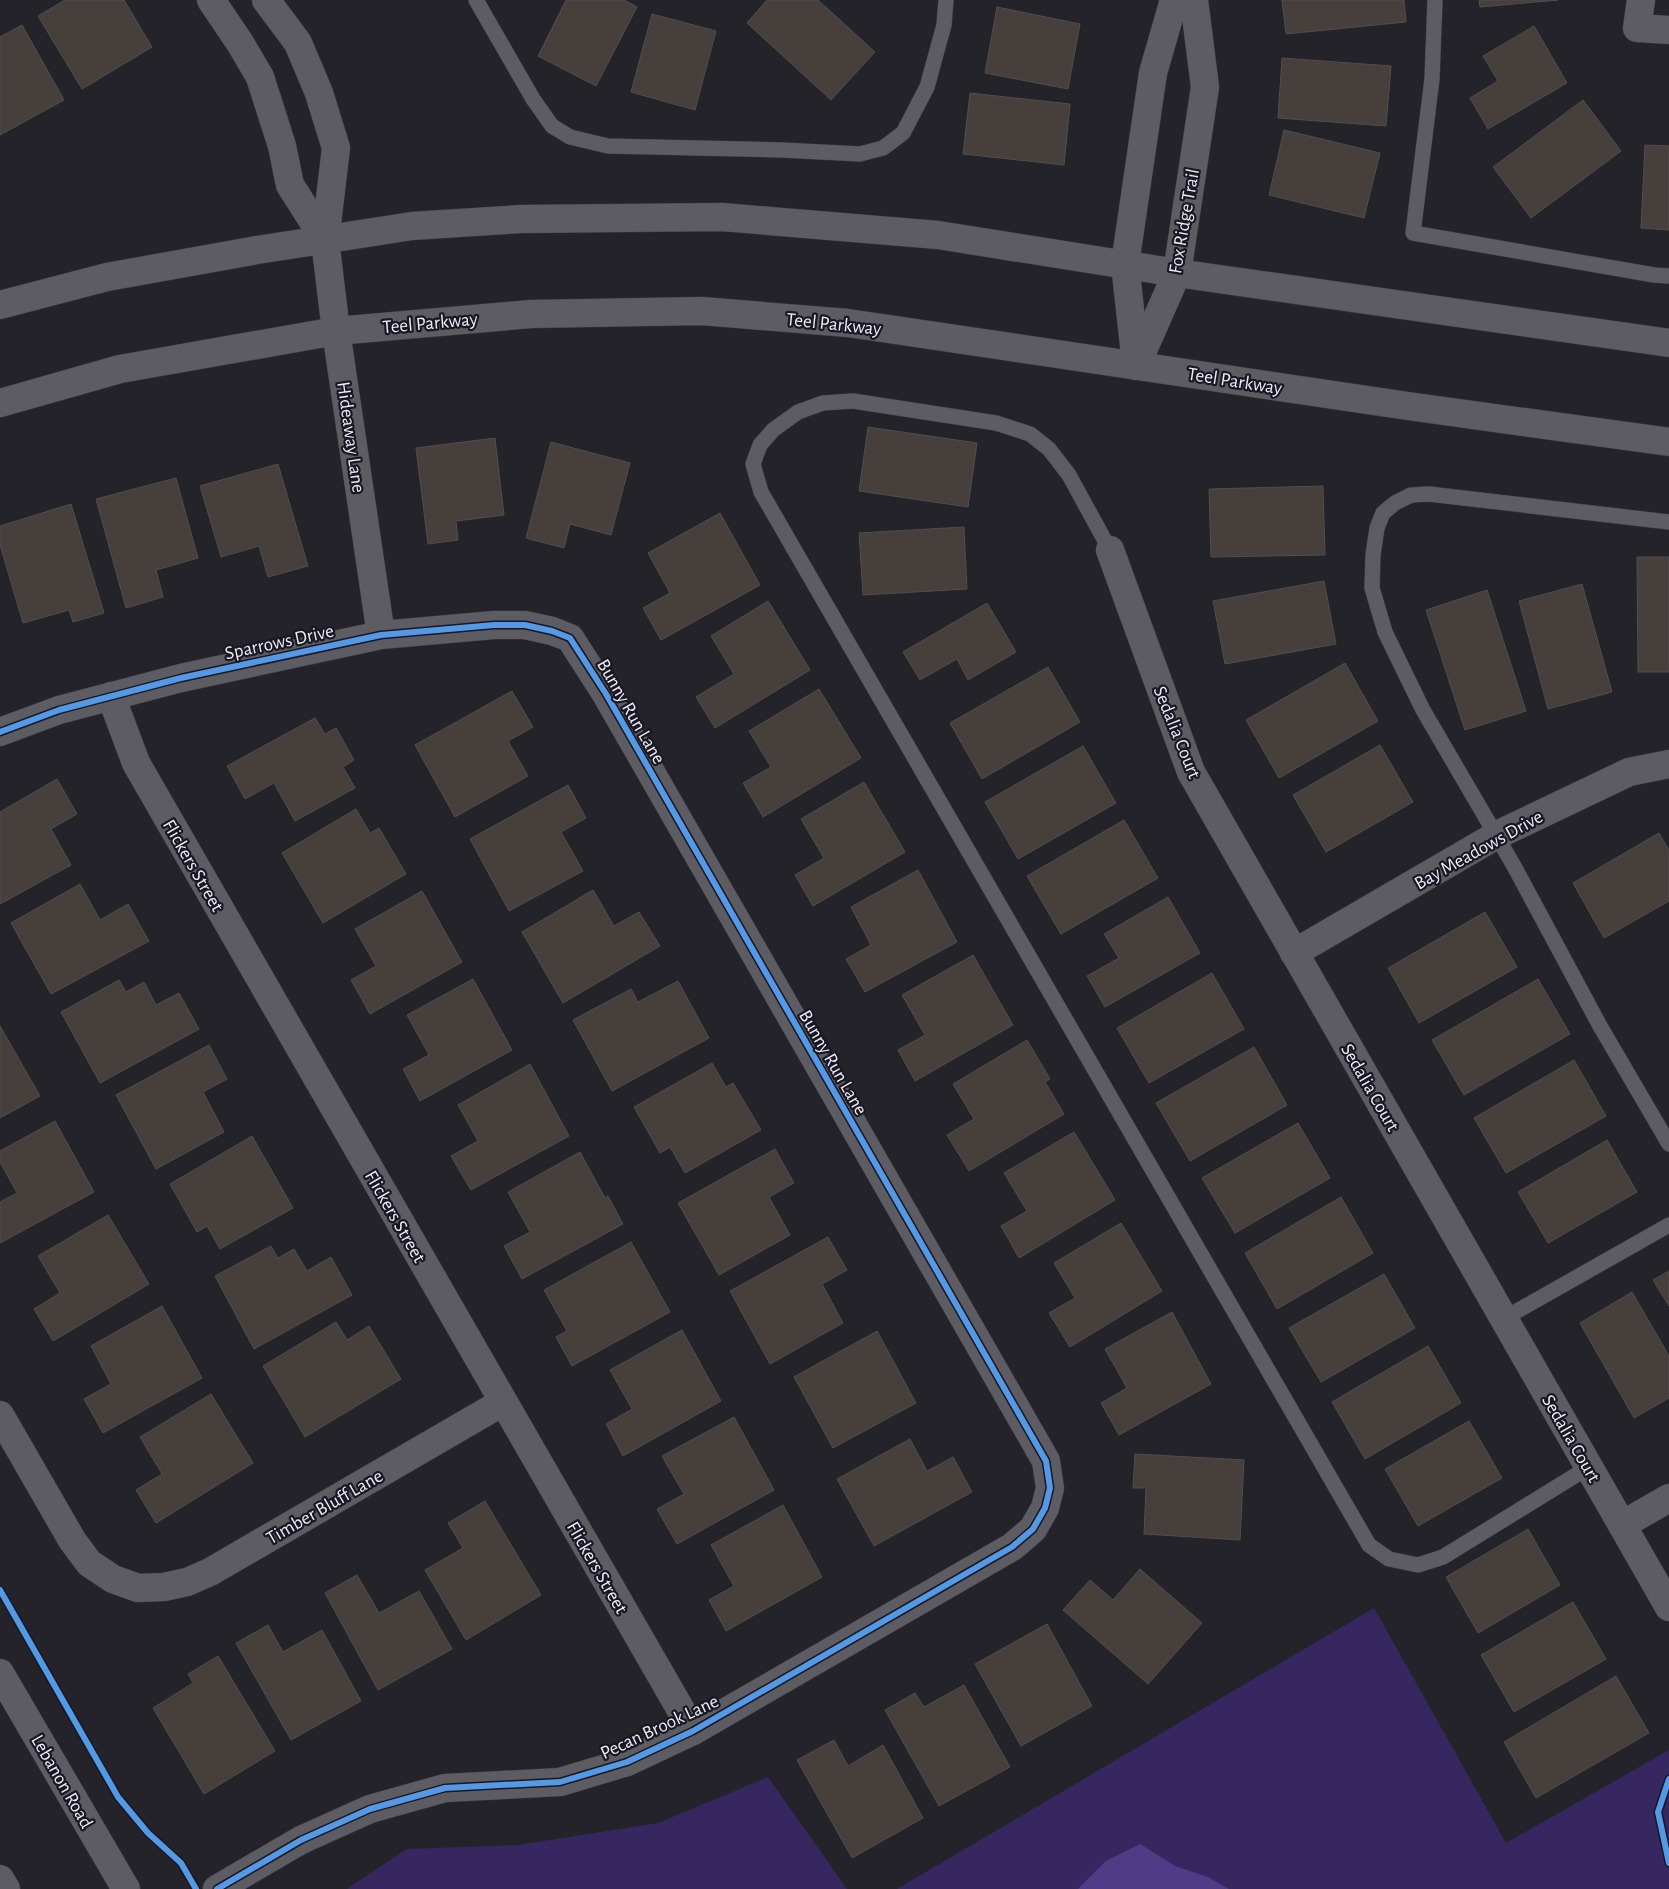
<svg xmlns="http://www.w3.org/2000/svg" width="1669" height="1889" font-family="'Alegreya Sans',sans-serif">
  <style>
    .green { fill: #362761 }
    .water { fill: #4e3c87 }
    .building { fill: #463f3b; stroke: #514e50 }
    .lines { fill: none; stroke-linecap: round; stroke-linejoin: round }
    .service-casing { stroke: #3e3d43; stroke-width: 16 }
    .minor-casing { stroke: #3e3d43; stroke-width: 29 }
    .secondary-casing { stroke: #3e3d43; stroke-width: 29 }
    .service { stroke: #5d5c62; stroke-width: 15 }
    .minor { stroke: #5d5c62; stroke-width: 28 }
    .secondary { stroke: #5d5c62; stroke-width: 28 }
    .cycleway-casing { stroke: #191723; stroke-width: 9 }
    .cycleway { stroke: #5399e6; stroke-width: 6 }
    .labels { text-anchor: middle; stroke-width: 4.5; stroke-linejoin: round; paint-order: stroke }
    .street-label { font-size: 19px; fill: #edecf5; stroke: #191723 }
  </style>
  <rect width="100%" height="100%" fill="#24232a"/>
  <g class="green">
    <polygon points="1374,1608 1506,1843 1669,1750 1669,1889 897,1889"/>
    <polygon points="768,1777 847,1889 347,1889 407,1849 518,1845 658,1823"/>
  </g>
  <polygon class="water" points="1140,1844 1175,1866 1208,1877 1229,1889 1078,1889 1106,1861"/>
  <g class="building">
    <polygon points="65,0 124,0 152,47 82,89 38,16"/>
    <polygon points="566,0 624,0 637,7 596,86 538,56"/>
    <polygon points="767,0 818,0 875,52 831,100 747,23"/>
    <polygon points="1282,0 1404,0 1406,22 1286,34"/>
    <polygon points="1479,0 1558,0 1480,7"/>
    <polygon points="997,7 1080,24 1068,89 985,73"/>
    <polygon points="652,14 716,31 695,110 631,92"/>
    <polygon points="22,25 64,100 0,135 0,37"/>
    <polygon points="1534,26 1567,83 1488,129 1470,98 1498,81 1483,56"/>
    <polygon points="1282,58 1391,66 1386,126 1278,118"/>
    <polygon points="970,93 1070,104 1064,165 963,154"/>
    <polygon points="1583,100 1621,151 1531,218 1493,167"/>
    <polygon points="1284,130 1380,153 1364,218 1269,195"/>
    <polygon points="1645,145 1669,146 1669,230 1641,228"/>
    <polygon points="868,427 977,443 968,507 859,491"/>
    <polygon points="495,438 504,515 456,521 458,540 428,544 416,448"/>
    <polygon points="551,442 630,463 611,535 570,524 564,548 526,538"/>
    <polygon points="278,464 308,566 268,577 259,546 221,557 200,486"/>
    <polygon points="176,478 198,558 156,570 163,597 126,608 96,499"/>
    <polygon points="1323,486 1325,555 1211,557 1209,489"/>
    <polygon points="71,504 104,613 73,622 69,610 23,623 0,545 0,526"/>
    <polygon points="720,513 760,585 661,640 643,608 670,593 648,553"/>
    <polygon points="964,527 967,589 863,595 859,533"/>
    <polygon points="1637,557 1669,557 1669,672 1638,672"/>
    <polygon points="1324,581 1336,644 1225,664 1213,601"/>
    <polygon points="1582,584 1612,692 1548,709 1519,601"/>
    <polygon points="1487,590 1526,711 1465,730 1426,610"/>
    <polygon points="768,601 810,670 715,728 696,697 734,674 711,636"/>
    <polygon points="987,603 1016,652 968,680 957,659 920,680 903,652"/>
    <polygon points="1345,663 1378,721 1279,778 1246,720"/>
    <polygon points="1048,667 1080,722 982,779 950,723"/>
    <polygon points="819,689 861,758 763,817 743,783 771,767 749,731"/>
    <polygon points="512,691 533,727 508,741 528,776 455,817 415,745"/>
    <polygon points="315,718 325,734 336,728 354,760 343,767 355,788 295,821 274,783 245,799 227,766"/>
    <polygon points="1380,745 1413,802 1326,852 1293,795"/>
    <polygon points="1083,746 1116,803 1018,859 985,802"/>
    <polygon points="57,779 77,814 51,829 71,865 0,904 0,812"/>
    <polygon points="864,782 905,852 813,906 795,875 824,858 801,819"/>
    <polygon points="568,785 586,818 561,832 583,871 509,911 470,839"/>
    <polygon points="356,809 370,833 379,828 406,874 323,923 282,853"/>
    <polygon points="1124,820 1158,878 1061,934 1027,876"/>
    <polygon points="1659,833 1669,850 1669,901 1604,938 1573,883"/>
    <polygon points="918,870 957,942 865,992 846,959 871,945 851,907"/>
    <polygon points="80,884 100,920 128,904 149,941 51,994 11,923"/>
    <polygon points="593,890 614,926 639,912 660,946 563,1003 522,932"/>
    <polygon points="422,891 462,962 370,1014 351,980 376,966 355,929"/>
    <polygon points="1168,897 1200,953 1105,1007 1087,976 1119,958 1104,934"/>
    <polygon points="1485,912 1517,967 1419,1023 1388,968"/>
    <polygon points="973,955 1013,1025 915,1081 898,1050 925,1035 902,995"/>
    <polygon points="1212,973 1244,1029 1149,1083 1117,1028"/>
    <polygon points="473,979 512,1050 420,1101 403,1069 429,1055 407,1015"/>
    <polygon points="1538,979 1570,1034 1464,1095 1432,1040"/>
    <polygon points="119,980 126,992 144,982 156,1005 179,993 199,1029 100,1083 61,1012"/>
    <polygon points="678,981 709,1038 612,1091 573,1020 631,989 638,1002"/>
    <polygon points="0,1026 40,1096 0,1118"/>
    <polygon points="1027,1040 1050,1079 1045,1082 1064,1114 969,1171 947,1135 974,1119 953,1084"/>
    <polygon points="209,1045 227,1079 203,1092 224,1132 156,1169 116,1095"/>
    <polygon points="1254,1047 1287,1105 1190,1161 1156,1103"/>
    <polygon points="1574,1060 1606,1116 1506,1173 1474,1118"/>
    <polygon points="712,1063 726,1087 733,1083 761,1130 685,1173 670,1147 660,1153 634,1107"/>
    <polygon points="530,1064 569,1136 471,1190 451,1156 478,1141 458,1105"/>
    <polygon points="55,1121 94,1192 0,1243 0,1202 17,1193 0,1162 0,1151"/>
    <polygon points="1298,1123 1330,1178 1235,1233 1202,1178"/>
    <polygon points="1074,1132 1115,1200 1019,1258 1001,1226 1027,1211 1004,1173"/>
    <polygon points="252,1136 293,1208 220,1249 207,1226 197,1232 170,1184"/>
    <polygon points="1607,1140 1637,1192 1548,1243 1518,1192"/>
    <polygon points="775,1149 794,1183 769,1197 790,1235 719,1275 678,1203"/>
    <polygon points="580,1152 605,1198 608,1196 623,1224 522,1279 504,1246 530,1232 508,1192"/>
    <polygon points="1341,1197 1373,1253 1277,1309 1245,1253"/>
    <polygon points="108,1215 149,1284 53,1341 34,1309 60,1293 38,1256"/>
    <polygon points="1121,1223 1162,1291 1070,1347 1049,1313 1075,1298 1054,1263"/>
    <polygon points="828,1237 847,1270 822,1284 843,1323 770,1364 730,1291"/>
    <polygon points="631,1242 670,1312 572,1366 556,1337 567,1331 544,1290"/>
    <polygon points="271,1246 278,1258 294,1249 307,1271 331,1257 352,1295 254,1349 215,1276"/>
    <polygon points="1669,1271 1669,1306 1653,1280"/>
    <polygon points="1384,1274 1415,1328 1321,1382 1289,1328"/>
    <polygon points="1632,1292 1669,1356 1669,1398 1634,1418 1580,1323"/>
    <polygon points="162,1306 202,1378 103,1433 84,1399 111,1384 91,1346"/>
    <polygon points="1172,1312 1211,1384 1119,1435 1101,1403 1127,1388 1105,1349"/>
    <polygon points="336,1322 347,1340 369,1326 401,1379 305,1437 263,1366"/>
    <polygon points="682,1330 721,1401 623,1456 606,1424 632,1409 610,1370"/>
    <polygon points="877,1331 916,1403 833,1448 794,1377"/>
    <polygon points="1428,1346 1461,1403 1365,1459 1332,1402"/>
    <polygon points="211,1394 253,1463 156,1523 136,1490 162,1474 140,1437"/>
    <polygon points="734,1417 774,1490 677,1544 657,1509 684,1494 662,1456"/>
    <polygon points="1469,1421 1502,1478 1418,1526 1385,1469"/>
    <polygon points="910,1439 927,1471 953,1457 972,1492 874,1546 837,1479"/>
    <polygon points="1135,1454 1244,1460 1240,1540 1144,1534 1146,1488 1133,1488"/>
    <polygon points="485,1501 541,1595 466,1640 425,1570 463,1548 448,1523"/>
    <polygon points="783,1505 822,1577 726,1631 709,1600 734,1586 711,1545"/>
    <polygon points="1528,1529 1560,1585 1478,1633 1446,1577"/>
    <polygon points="1140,1569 1202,1623 1148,1684 1063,1610 1090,1580 1113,1600"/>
    <polygon points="357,1575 379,1613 419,1591 452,1649 378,1690 325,1593"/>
    <polygon points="1573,1602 1606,1659 1514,1712 1481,1655"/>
    <polygon points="1047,1624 1092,1706 1021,1746 975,1664"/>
    <polygon points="268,1625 283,1652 322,1630 361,1701 291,1740 236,1643"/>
    <polygon points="218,1656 275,1751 204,1794 153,1708 193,1683 188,1674"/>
    <polygon points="1616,1676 1649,1733 1536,1798 1504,1742"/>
    <polygon points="964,1685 1010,1767 939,1806 885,1710 915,1693 924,1707"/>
    <polygon points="834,1740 848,1766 883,1745 923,1818 852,1858 797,1760"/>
  </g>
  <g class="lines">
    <defs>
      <g id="service">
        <polyline points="476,0 533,99 552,126 570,137 608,146 782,150 860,154 883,148 903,133 927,87 944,25 946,0"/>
        <polyline points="1435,0 1432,79 1413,233 1654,275 1669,276"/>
        <polyline points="1669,522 1429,494 1411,495 1395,503 1383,513 1377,528 1373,555 1372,588 1385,632 1423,710 1514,866 1600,1026 1669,1144"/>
        <polyline points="1110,550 1069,475 1049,449 1030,434 996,423 853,401 823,403 798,412 773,430 760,445 753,464 761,492 1369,1545 1389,1559 1418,1565 1443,1557 1589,1467"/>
        <polyline points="1503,1319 1669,1225"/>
      </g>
      <g id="minor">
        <polyline points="211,0 240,43 260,77 282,146 290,185 325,240"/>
        <polyline points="266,0 298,43 319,93 336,148 325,240 336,331 381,635"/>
        <polyline points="1641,0 1637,28 1669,30"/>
        <polyline points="1136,364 1125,264 1153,73 1174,0"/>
        <polyline points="1136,366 1177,273 1205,87 1194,0"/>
        <polyline points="1110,550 1191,772 1669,1607"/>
        <polyline points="111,696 136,763 693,1731"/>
        <polyline points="0,732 59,710 181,678 381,635 494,625 525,625 552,631 570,638 606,694 1046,1461 1050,1488 1045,1508 1033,1529 1012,1547 693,1731 627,1762 560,1782 445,1788 370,1809 301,1840 217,1889"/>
        <polyline points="1294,953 1497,835 1629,772 1669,764"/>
        <polyline points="0,1415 72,1540 89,1563 113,1579 138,1588 164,1587 187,1582 210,1572 503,1402"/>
        <polyline points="1622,1525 1669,1498"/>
      </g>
      <g id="secondary">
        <polyline points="0,305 107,277 257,250 412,226 521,219 722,217 938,235 1177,273 1669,343"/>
        <polyline points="0,403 120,369 336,331 531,314 702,311 848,323 1408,406 1669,442"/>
        <polyline points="0,1673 126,1889"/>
        <polyline points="0,1879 6,1889"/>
      </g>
    </defs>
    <use href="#service" class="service-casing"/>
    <use href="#minor" class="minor-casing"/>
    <use href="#secondary" class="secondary-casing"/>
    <use href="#service" class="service"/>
    <use href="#minor" class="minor"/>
    <use href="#secondary" class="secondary"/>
    <defs>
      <g id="cycleway">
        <polyline points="0,732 59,710 181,678 381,635 494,625 525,625 552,631 570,638 606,694 1046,1461 1050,1488 1045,1508 1033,1529 1012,1547 693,1731 627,1762 560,1782 445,1788 370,1809 301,1840 217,1889"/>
        <polyline points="0,1590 118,1797 148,1833 181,1863 196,1889"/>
        <polyline points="1669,1779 1658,1812 1669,1863"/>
      </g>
    </defs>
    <use href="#cycleway" class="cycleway-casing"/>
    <use href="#cycleway" class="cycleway"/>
  </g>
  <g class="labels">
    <g class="street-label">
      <text transform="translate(1183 221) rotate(-80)" y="7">Fox Ridge Trail</text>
      <text transform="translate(430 322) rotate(-5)" y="7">Teel Parkway</text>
      <text transform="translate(834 323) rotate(6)" y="7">Teel Parkway</text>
      <text transform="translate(1235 380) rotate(9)" y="7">Teel Parkway</text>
      <text transform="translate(352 437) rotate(82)" y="7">Hideaway Lane</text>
      <text transform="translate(279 641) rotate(-12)" y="7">Sparrows Drive</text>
      <text transform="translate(632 711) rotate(60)" y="7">Bunny Run Lane</text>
      <text transform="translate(1178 732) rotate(68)" y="7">Sedalia Court</text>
      <text transform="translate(1478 849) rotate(-29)" y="7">Bay Meadows Drive</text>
      <text transform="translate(194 865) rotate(60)" y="7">Flickers Street</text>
      <text transform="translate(834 1062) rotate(60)" y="7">Bunny Run Lane</text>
      <text transform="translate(1371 1087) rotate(60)" y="7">Sedalia Court</text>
      <text transform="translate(396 1216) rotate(60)" y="7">Flickers Street</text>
      <text transform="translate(1572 1438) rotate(60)" y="7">Sedalia Court</text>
      <text transform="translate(324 1506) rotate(-30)" y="7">Timber Bluff Lane</text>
      <text transform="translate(598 1567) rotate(60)" y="7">Flickers Street</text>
      <text transform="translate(659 1726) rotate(-25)" y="7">Pecan Brook Lane</text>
      <text transform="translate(63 1781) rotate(60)" y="7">Lebanon Road</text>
    </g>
  </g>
</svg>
